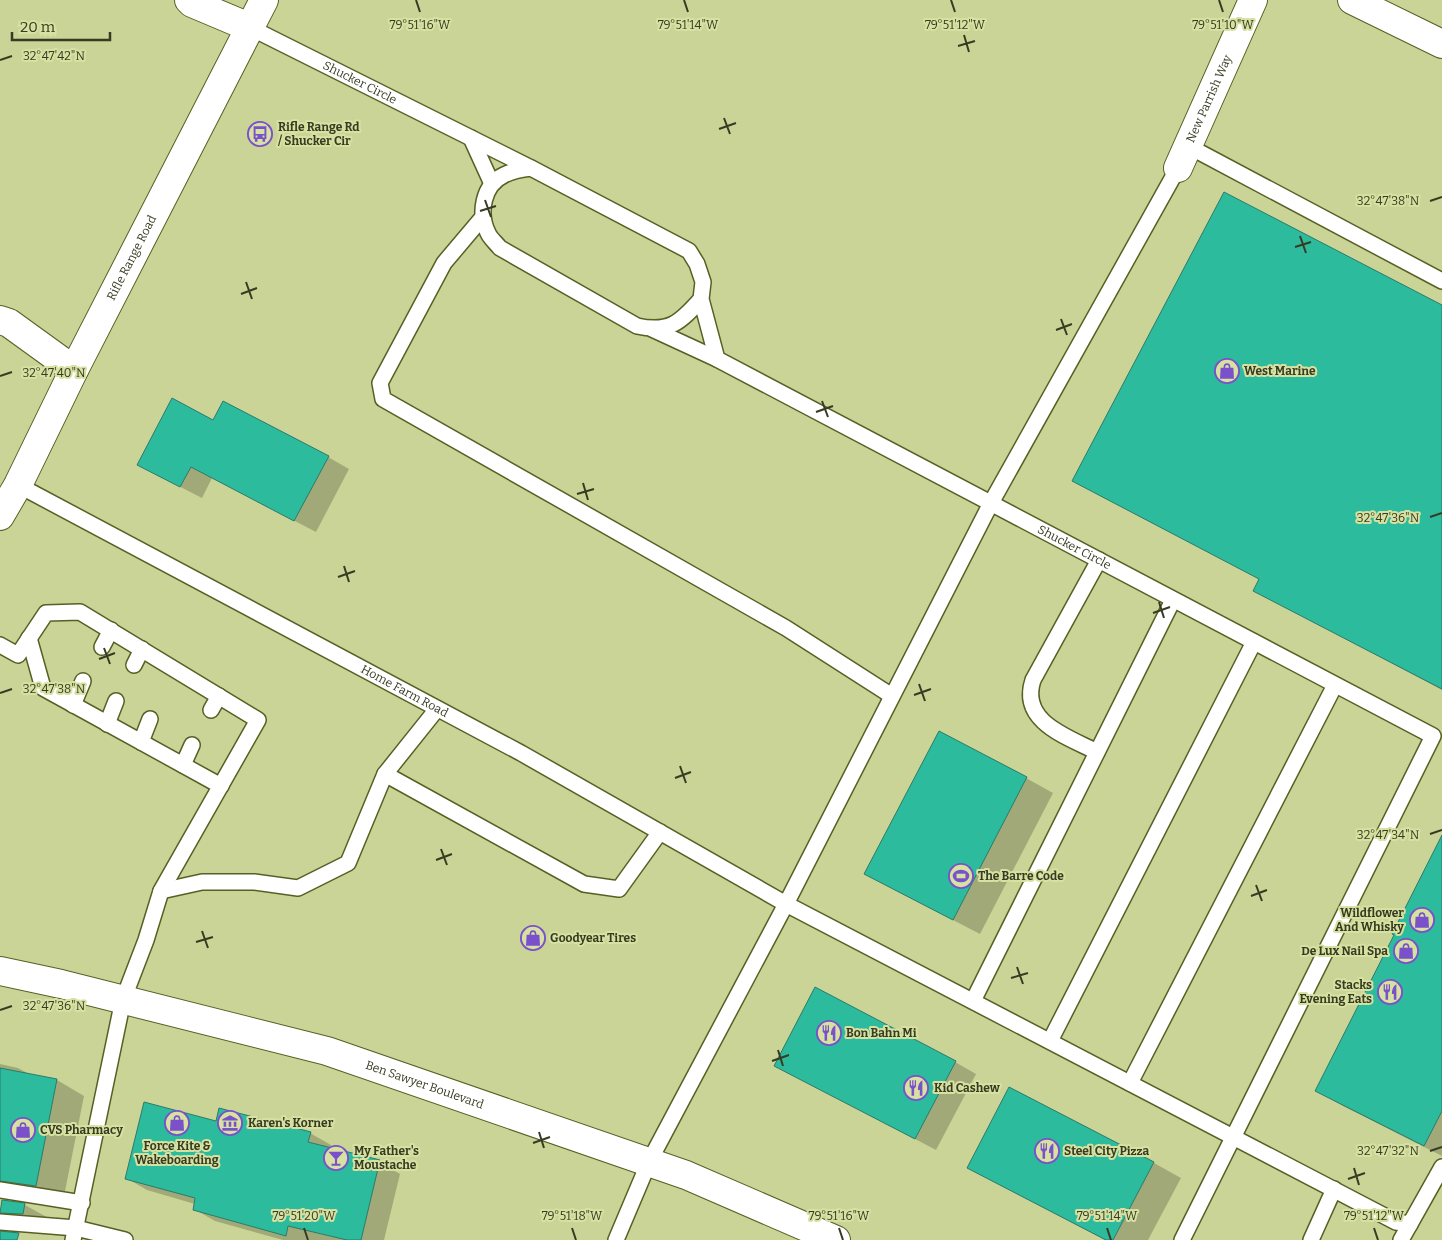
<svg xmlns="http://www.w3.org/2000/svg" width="1442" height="1240" font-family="Bitter,serif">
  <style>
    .shadow { fill: #0003 }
    .building { fill: #2dbb9e; stroke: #2b7b69 }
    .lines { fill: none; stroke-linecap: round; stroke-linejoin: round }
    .lane-casing { stroke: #585f24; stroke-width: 18 }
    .street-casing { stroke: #585f24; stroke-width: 30 }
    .secondary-casing { stroke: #585f24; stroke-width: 30 }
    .primary-casing { stroke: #585f24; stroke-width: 30 }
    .lane { stroke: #fff; stroke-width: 15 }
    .street { stroke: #fff; stroke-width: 28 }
    .secondary { stroke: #fff; stroke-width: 28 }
    .primary { stroke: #fff; stroke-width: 28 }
    .ticks { fill: none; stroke: #373b22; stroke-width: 2 }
    .labels { text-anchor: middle; stroke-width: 4; stroke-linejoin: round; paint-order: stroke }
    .street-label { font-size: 12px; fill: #373b22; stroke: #d7e1a2 }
    .poi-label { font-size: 12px; font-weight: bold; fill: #373b22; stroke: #d7e1a2; text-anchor: start }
    .ticks-label { font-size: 12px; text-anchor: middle; fill: #373b22; stroke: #d7e1a2; stroke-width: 4; stroke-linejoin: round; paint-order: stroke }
  </style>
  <rect width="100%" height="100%" fill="#cad496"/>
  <g class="shadow">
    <polygon points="1442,307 1442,690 1254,590"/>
    <polygon points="214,421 328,457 349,469 316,532 212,478 202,498 159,476"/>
    <polygon points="1026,778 1053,793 980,934 893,889"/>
    <polygon points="1442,838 1442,1156 1343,1106 1316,1091 1396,935"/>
    <polygon points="955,1062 976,1074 936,1150 797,1077"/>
    <polygon points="0,1064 18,1068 31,1075 57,1080 84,1096 63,1201 0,1192"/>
    <polygon points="217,1123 310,1133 331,1145 330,1149 379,1162 400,1174 384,1240 283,1240 215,1221 194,1209 195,1204 147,1190 126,1178"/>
    <polygon points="1154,1163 1181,1178 1148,1240 1105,1240 968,1168"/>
    <polygon points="3,1201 25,1205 52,1220 28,1228 1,1212"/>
  </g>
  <g class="building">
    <polygon points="1224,192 1442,305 1442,689 1253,591 1259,579 1072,481"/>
    <polygon points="172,398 213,420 223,401 329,456 294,521 191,467 180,487 137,465"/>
    <polygon points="939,731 1027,777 953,920 864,874"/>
    <polygon points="1442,835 1442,1111 1424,1146 1315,1091 1394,935 1392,934"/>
    <polygon points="815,987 956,1061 915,1139 774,1066"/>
    <polygon points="0,1068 57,1079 36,1186 0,1181"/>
    <polygon points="1009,1087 1154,1162 1113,1240 1106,1240 967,1168"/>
    <polygon points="144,1102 216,1121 219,1108 311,1132 308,1142 380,1160 361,1240 347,1240 288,1226 286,1236 193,1210 195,1198 125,1179"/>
    <polygon points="2,1200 25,1203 23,1214 0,1213"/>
    <polygon points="0,1231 19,1233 17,1240 0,1240"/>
  </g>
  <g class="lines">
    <defs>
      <g id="lane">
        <path id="s1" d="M249,27L531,168"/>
        <polyline points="471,138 492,184"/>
        <polyline points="1188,146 1442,281"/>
        <polyline points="482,218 444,263 380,383 383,399 786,628 892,696"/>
        <path id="s2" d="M701,299C680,323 669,333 637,326L500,248C496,243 490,238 488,233C478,213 483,185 504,175C512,171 522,169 531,168L689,251L697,264L703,282L701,299L717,359L1433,736L1182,1240"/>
        <polyline points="652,329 717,359"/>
        <path id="s3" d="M18,485L521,753L786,904L1396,1222L1410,1224L1442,1167"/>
        <polyline points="29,638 43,688 221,786"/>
        <polyline points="0,645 18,655 46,613 80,612 258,720 161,891 146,940 123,1000 73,1240"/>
        <polyline points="102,647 111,630"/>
        <polyline points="134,665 142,649"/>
        <polyline points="73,705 83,681"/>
        <polyline points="211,710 219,696"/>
        <polyline points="107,724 116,701"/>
        <polyline points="141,742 150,719"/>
        <path d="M1097,752C1068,737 1019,722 1033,680L1099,560"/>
        <polyline points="183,765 192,745"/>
        <polyline points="385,774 584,884 619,889 660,832"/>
        <polyline points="161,891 202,882 254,882 298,888 348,863 385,774 437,709"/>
        <polyline points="973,1001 1173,600"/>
        <polyline points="1050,1041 1254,642"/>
        <polyline points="1130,1083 1335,685"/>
        <polyline points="0,1190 82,1203"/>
        <polyline points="0,1222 76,1228 125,1240"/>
        <polyline points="616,1240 649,1162 786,904 991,503 1178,168"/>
        <polyline points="1311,1240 1334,1189"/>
        <polyline points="1401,1240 1410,1224"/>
      </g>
      <g id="street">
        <polyline points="189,0 192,3 249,27"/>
        <polyline points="1352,0 1442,44"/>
        <path id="s4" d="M1178,168L1253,0"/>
        <polyline points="0,320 9,323 74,370"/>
      </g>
      <g id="secondary">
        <path id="s5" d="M0,516L18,485L74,370L264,0"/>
      </g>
      <g id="primary">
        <path id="s6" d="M0,971L61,984L327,1051L686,1175L836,1240"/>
      </g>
    </defs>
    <use href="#lane" class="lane-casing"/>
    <use href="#street" class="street-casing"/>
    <use href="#secondary" class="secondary-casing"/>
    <use href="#primary" class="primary-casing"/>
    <use href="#lane" class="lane"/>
    <use href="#street" class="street"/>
    <use href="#secondary" class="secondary"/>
    <use href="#primary" class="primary"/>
  </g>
  <path class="ticks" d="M416,0L420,12M684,0L688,12M951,0L955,12M1219,0L1223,12M964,35L969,52M958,46L975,41M0,60L12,56M724,118L730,134M719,129L736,123M485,200L491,217M1430,201L1442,197M480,211L496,206M1300,236L1306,253M1295,247L1311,242M246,282L252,299M241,294L257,288M1061,319L1067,335M1056,330L1072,324M0,376L12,372M822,401L828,417M816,412L833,406M583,483L588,500M577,494L594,489M1430,517L1442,513M344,566L349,582M338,577L355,571M1159,602L1164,618M1153,613L1170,607M104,648L110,664M99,659L115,653M919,684L925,701M0,693L12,689M914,695L931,689M680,766L686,783M675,778L691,772M1430,834L1442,830M441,849L447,865M436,860L452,854M1256,885L1262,901M1251,896L1267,890M202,931L208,948M196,942L213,937M1017,967L1023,984M1011,978L1028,973M0,1010L12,1006M778,1050L783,1066M772,1061L789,1055M539,1132L544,1148M533,1143L550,1137M1430,1151L1442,1147M1354,1168L1359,1185M1348,1179L1365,1173M304,1228L308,1240M572,1228L576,1240M839,1228L843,1240M1107,1228L1111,1240M1374,1228L1378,1240"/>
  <defs>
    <symbol id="bus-ring" viewBox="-11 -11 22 22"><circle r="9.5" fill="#d7e1a2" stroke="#7a51ca" stroke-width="1.5"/><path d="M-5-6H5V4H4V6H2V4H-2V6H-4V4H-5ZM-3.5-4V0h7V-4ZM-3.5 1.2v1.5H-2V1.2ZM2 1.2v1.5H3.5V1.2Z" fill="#7a51ca"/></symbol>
    <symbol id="shop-ring" viewBox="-11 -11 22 22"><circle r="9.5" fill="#d7e1a2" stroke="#7a51ca" stroke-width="1.5"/><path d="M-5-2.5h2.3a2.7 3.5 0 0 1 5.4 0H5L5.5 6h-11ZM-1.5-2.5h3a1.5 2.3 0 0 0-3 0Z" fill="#7a51ca"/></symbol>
    <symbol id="stadium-ring" viewBox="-11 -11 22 22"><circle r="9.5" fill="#d7e1a2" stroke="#7a51ca" stroke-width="1.5"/><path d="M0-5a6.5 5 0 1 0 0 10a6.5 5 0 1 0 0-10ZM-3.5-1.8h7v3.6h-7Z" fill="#7a51ca"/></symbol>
    <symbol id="restaurant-ring" viewBox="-11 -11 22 22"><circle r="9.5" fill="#d7e1a2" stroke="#7a51ca" stroke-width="1.5"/><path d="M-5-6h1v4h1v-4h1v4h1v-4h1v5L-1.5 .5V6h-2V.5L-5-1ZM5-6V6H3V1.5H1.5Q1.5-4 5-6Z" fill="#7a51ca"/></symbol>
    <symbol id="museum-ring" viewBox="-11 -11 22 22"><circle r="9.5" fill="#d7e1a2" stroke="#7a51ca" stroke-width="1.5"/><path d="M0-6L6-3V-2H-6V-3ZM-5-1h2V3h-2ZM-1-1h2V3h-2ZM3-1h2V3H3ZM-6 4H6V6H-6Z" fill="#7a51ca"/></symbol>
    <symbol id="bar-ring" viewBox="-11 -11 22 22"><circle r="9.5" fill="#d7e1a2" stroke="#7a51ca" stroke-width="1.5"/><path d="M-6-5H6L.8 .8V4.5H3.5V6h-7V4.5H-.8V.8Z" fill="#7a51ca"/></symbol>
  </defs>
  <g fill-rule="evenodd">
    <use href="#bus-ring" x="246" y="120" width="28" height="28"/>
    <use href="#shop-ring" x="1213" y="357" width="28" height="28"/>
    <use href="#stadium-ring" x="947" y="862" width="28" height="28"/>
    <use href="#shop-ring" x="1408" y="906" width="28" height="28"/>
    <use href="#shop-ring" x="519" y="924" width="28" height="28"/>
    <use href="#shop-ring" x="1392" y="937" width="28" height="28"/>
    <use href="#restaurant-ring" x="1376" y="978" width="28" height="28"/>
    <use href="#restaurant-ring" x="815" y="1019" width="28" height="28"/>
    <use href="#restaurant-ring" x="902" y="1074" width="28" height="28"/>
    <use href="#shop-ring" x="163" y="1109" width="28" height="28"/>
    <use href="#museum-ring" x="216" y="1109" width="28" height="28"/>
    <use href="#shop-ring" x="9" y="1116" width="28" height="28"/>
    <use href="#restaurant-ring" x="1033" y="1137" width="28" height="28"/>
    <use href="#bar-ring" x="322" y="1144" width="28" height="28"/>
  </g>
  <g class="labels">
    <g class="street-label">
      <text dy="4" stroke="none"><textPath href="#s1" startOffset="124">Shucker Circle</textPath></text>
      <text dy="4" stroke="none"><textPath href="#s4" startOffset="76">New Parrish Way</textPath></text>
      <text dy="4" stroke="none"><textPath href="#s5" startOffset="290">Rifle Range Road</textPath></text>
      <text dy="4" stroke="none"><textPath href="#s2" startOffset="1042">Shucker Circle</textPath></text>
      <text dy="4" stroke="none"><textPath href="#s3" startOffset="438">Home Farm Road</textPath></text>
      <text dy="4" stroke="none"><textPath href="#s6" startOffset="440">Ben Sawyer Boulevard</textPath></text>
    </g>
    <g class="poi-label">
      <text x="278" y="131">Rifle Range Rd<tspan x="278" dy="14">/ Shucker Cir</tspan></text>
      <text x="1244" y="375">West Marine</text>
      <text x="978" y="880">The Barre Code</text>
      <text x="1404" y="917" text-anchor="end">Wildflower<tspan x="1404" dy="14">And Whisky</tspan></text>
      <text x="550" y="942">Goodyear Tires</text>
      <text x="1388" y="955" text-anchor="end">De Lux Nail Spa</text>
      <text x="1372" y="989" text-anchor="end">Stacks<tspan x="1372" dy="14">Evening Eats</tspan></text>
      <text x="846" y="1037">Bon Bahn Mi</text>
      <text x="934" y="1092">Kid Cashew</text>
      <text x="248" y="1127">Karen's Korner</text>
      <text x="40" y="1134">CVS Pharmacy</text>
      <text x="177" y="1150" text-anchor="middle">Force Kite &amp;<tspan x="177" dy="14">Wakeboarding</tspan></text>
      <text x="354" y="1155">My Father's<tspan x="354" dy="14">Moustache</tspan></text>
      <text x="1064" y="1155">Steel City Pizza</text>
    </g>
  </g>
  <g class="ticks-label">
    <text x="1223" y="29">79°51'10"W</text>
    <text x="420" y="29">79°51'16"W</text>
    <text x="688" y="29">79°51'14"W</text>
    <text x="955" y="29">79°51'12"W</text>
    <text x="54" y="60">32°47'42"N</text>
    <text x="1388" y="205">32°47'38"N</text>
    <text x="54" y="377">32°47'40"N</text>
    <text x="1388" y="522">32°47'36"N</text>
    <text x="54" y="693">32°47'38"N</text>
    <text x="1388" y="839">32°47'34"N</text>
    <text x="54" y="1010">32°47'36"N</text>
    <text x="1388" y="1155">32°47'32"N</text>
    <text x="304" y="1220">79°51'20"W</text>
    <text x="572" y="1220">79°51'18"W</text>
    <text x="839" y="1220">79°51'16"W</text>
    <text x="1107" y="1220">79°51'14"W</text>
    <text x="1374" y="1220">79°51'12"W</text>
  </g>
  <path d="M12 32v8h98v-8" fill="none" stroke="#373b22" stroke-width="2.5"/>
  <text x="20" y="32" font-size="15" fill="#373b22" stroke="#d7e1a2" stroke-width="4" paint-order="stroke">20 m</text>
</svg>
